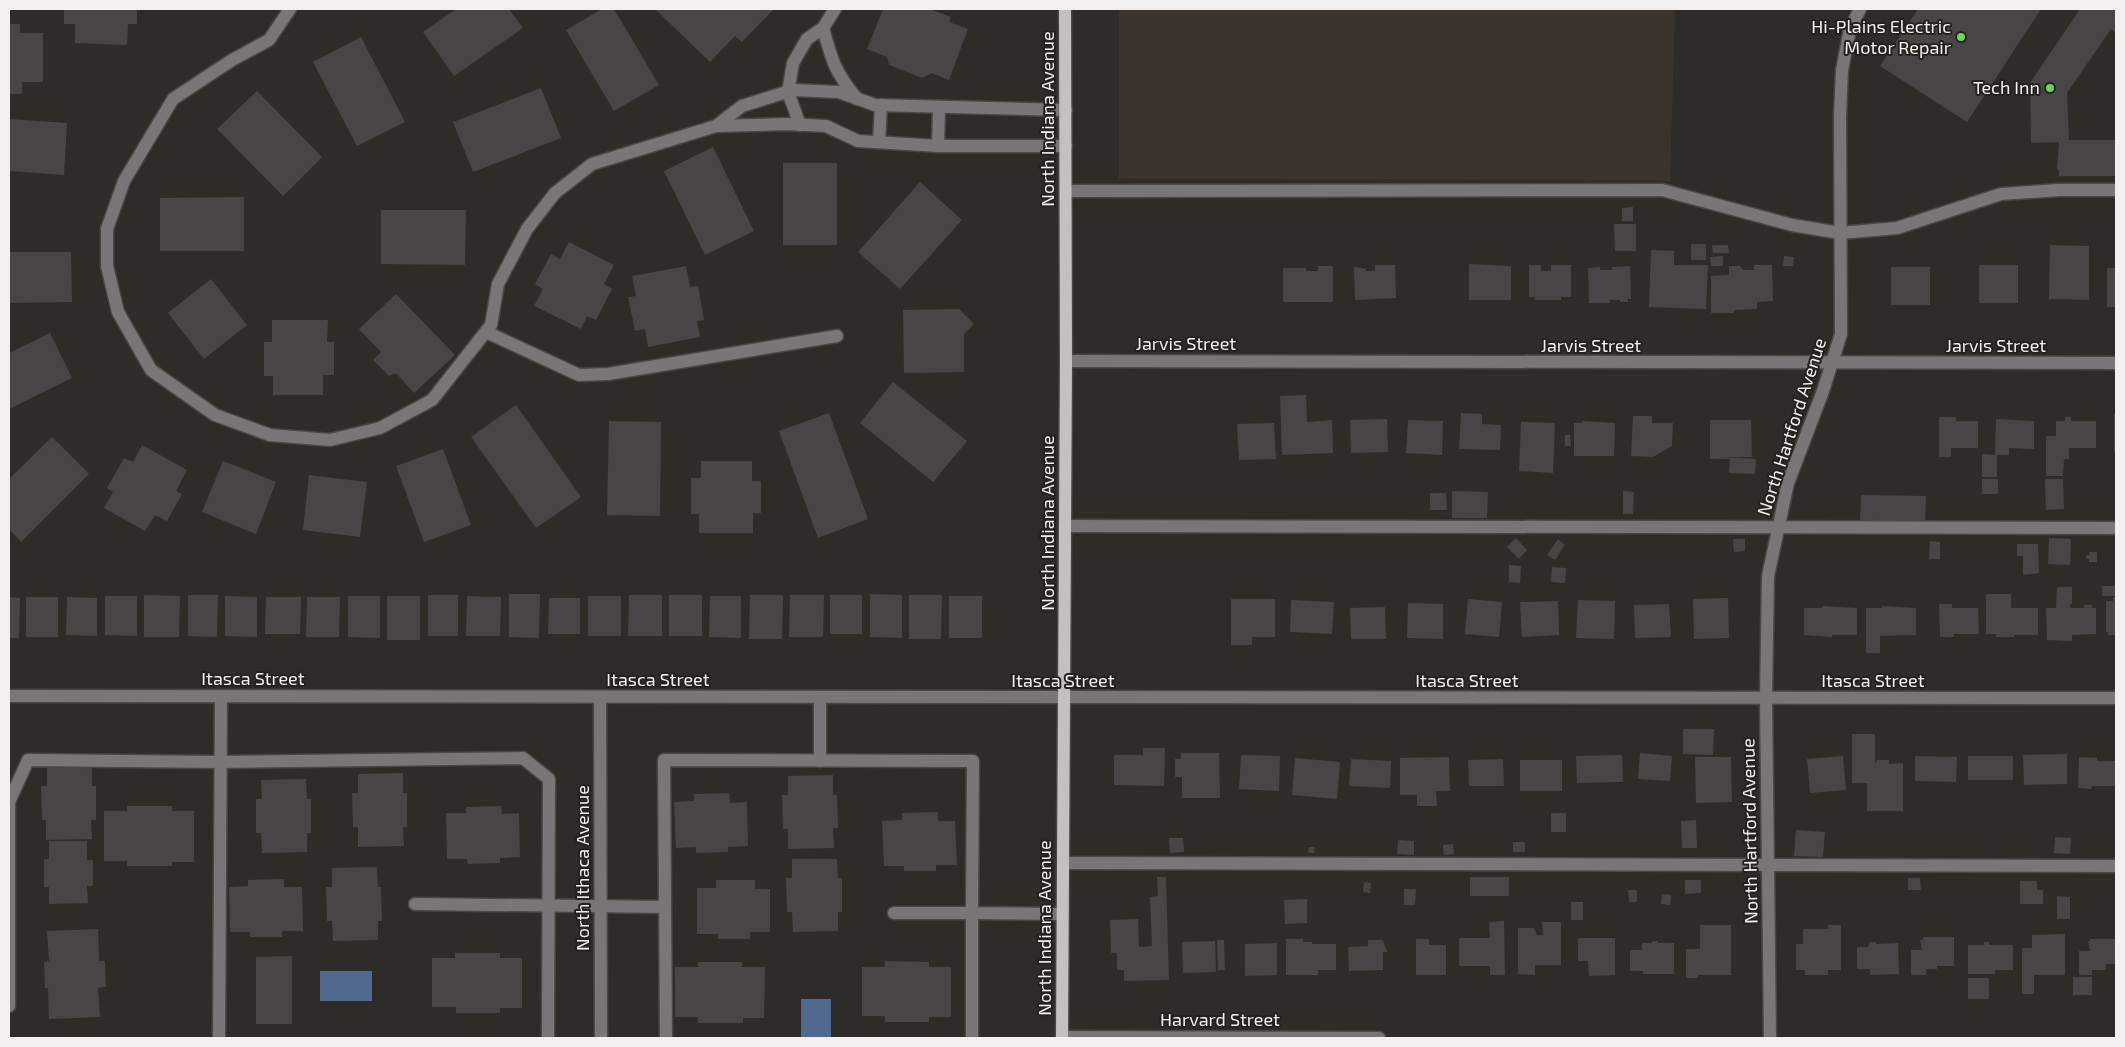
<svg xmlns="http://www.w3.org/2000/svg" width="2125" height="1047" font-family="'Exo 2',sans-serif">
  <style>
    .built { fill: #3a342d }
    .water { fill: #526a90 }
    .building { fill: #484547 }
    .lines { fill: none; stroke-linecap: round; stroke-linejoin: round }
    .minor-casing { stroke: #494745; stroke-width: 15 }
    .major-casing { stroke: #494745; stroke-width: 15 }
    .minor { stroke: #787676; stroke-width: 12 }
    .major { stroke: #c4c0c0; stroke-width: 12 }
    .poi-dot { fill: #71d25e; stroke: #24221f; stroke-width: 2 }
    .labels { text-anchor: middle; stroke-width: 4; stroke-linejoin: round; paint-order: stroke }
    .poi-label { font-size: 18px; fill: #f1f0ee; stroke: #24221f; text-anchor: end }
    .street-label { font-size: 18px; fill: #f1f0ee; stroke: #24221f }
  </style>
  <rect width="100%" height="100%" fill="#2e2c29"/>
  <polygon class="built" points="1119,9 1675,9 1670,181 1119,179"/>
  <g class="water">
    <rect x="320" y="971" width="52" height="30"/>
    <rect x="801" y="999" width="30" height="39"/>
  </g>
  <g class="building">
    <polygon points="64,9 137,9 137,24 128,24 127,45 75,43 75,24 64,24"/>
    <polygon points="456,9 509,9 523,28 454,76 423,32"/>
    <polygon points="602,9 614,9 659,85 614,111 566,30"/>
    <polygon points="655,9 774,9 742,42 735,36 710,62"/>
    <polygon points="883,9 930,9 951,17 949,22 968,29 949,80 932,73 922,78 889,65 887,57 867,49"/>
    <polygon points="1918,9 2041,9 1967,122 1880,66"/>
    <polygon points="2080,9 2116,9 2116,33 2111,29 2067,93 2069,140 2116,140 2116,176 2059,176 2059,170 2057,170 2059,142 2031,143 2030,83"/>
    <polygon points="9,24 20,24 20,33 43,33 43,82 22,82 22,94 9,94"/>
    <polygon points="361,37 405,122 357,146 313,62"/>
    <polygon points="541,88 561,138 473,172 453,122"/>
    <polygon points="257,91 322,157 283,196 217,129"/>
    <polygon points="9,119 67,123 64,175 9,171"/>
    <polygon points="713,147 754,231 705,255 664,171"/>
    <rect x="783" y="163" width="54" height="82"/>
    <polygon points="920,182 962,220 900,289 858,252"/>
    <polygon points="244,197 244,251 160,251 160,198"/>
    <polygon points="1633,207 1633,221 1622,221 1622,208"/>
    <polygon points="381,210 466,210 465,265 381,264"/>
    <polygon points="1614,224 1636,224 1636,251 1615,251"/>
    <polygon points="569,242 614,265 604,284 612,289 596,320 587,316 581,329 534,306 543,289 535,284 551,254 560,259"/>
    <rect x="1691" y="244" width="15" height="16"/>
    <polygon points="1712,245 1728,245 1729,253 1713,253"/>
    <polygon points="2050,245 2089,246 2089,300 2049,299"/>
    <polygon points="1651,250 1674,251 1674,265 1708,265 1706,309 1649,307"/>
    <polygon points="9,252 71,252 72,302 9,303"/>
    <polygon points="1723,256 1723,266 1711,266 1710,257"/>
    <polygon points="1784,256 1794,257 1793,266 1783,266"/>
    <polygon points="1469,264 1511,266 1511,300 1469,300"/>
    <polygon points="1375,265 1395,265 1396,298 1355,300 1354,267 1366,269 1366,271 1375,271"/>
    <polygon points="1529,265 1541,265 1541,271 1551,271 1551,265 1571,265 1571,297 1561,297 1561,300 1535,300 1535,297 1529,297"/>
    <polygon points="1754,265 1772,265 1773,301 1757,302 1757,309 1734,310 1734,313 1711,313 1711,276 1729,275 1729,266 1740,266 1743,270 1754,270"/>
    <rect x="1979" y="265" width="39" height="38"/>
    <polygon points="686,266 690,287 698,286 704,320 697,321 700,337 648,347 645,329 635,331 628,297 636,296 632,276"/>
    <polygon points="1318,266 1333,266 1333,302 1283,302 1283,268 1306,268 1306,271 1318,271"/>
    <polygon points="1630,266 1631,299 1628,299 1628,302 1620,302 1620,300 1609,300 1610,303 1589,303 1588,268 1600,267 1600,270 1612,270 1612,267"/>
    <rect x="1891" y="267" width="39" height="38"/>
    <rect x="2107" y="268" width="9" height="39"/>
    <polygon points="211,279 247,325 204,359 168,313"/>
    <polygon points="396,294 455,355 414,393 396,373 389,376 373,360 381,352 359,329"/>
    <polygon points="959,309 974,324 964,334 964,372 904,373 903,310"/>
    <polygon points="272,320 328,320 327,342 334,342 334,375 323,375 323,395 273,395 273,376 264,376 264,342 272,342"/>
    <polygon points="50,333 72,378 9,409 9,353"/>
    <polygon points="893,382 967,441 933,482 860,423"/>
    <polygon points="1306,395 1307,422 1332,420 1333,453 1282,455 1280,396"/>
    <polygon points="516,405 581,497 536,528 471,437"/>
    <polygon points="829,413 868,519 818,538 779,431"/>
    <polygon points="1461,413 1482,414 1482,424 1501,425 1500,450 1459,449"/>
    <rect x="2114" y="414" width="2" height="37"/>
    <polygon points="1633,416 1652,416 1652,423 1673,423 1672,446 1653,457 1631,456"/>
    <polygon points="1939,417 1956,417 1956,421 1978,421 1978,448 1951,448 1951,457 1939,457"/>
    <polygon points="2065,417 2071,417 2071,421 2096,421 2096,448 2069,448 2069,459 2064,459 2063,476 2046,476 2046,436 2056,436 2056,421 2065,421"/>
    <polygon points="1387,419 1388,452 1351,453 1350,420"/>
    <polygon points="1996,419 2034,421 2034,449 2009,448 2009,455 1997,455 1997,477 1982,477 1982,454 1995,455"/>
    <polygon points="1408,420 1443,421 1442,455 1406,453"/>
    <polygon points="1710,420 1751,420 1752,457 1724,457 1756,459 1755,474 1729,473 1730,459 1710,459"/>
    <polygon points="609,421 661,422 660,516 607,515"/>
    <polygon points="1582,421 1615,423 1614,456 1574,456 1574,423 1582,423"/>
    <polygon points="1521,422 1555,423 1553,473 1519,471"/>
    <polygon points="1274,423 1276,459 1239,460 1237,424"/>
    <polygon points="1565,435 1570,435 1571,446 1565,446"/>
    <polygon points="52,437 89,474 21,542 9,529 9,479"/>
    <polygon points="142,445 187,470 176,491 182,494 167,521 155,515 145,531 104,508 113,492 107,488 124,458 133,462"/>
    <polygon points="443,449 471,525 424,542 396,466"/>
    <polygon points="223,461 276,482 256,534 202,512"/>
    <polygon points="701,461 752,461 752,481 761,481 761,513 753,513 753,533 699,533 699,514 691,514 691,478 701,478"/>
    <polygon points="309,475 367,482 360,537 303,530"/>
    <rect x="1982" y="479" width="16" height="15"/>
    <polygon points="2045,479 2063,479 2064,509 2046,510"/>
    <polygon points="1452,491 1488,492 1487,518 1452,518"/>
    <polygon points="1623,491 1634,492 1633,514 1623,514"/>
    <polygon points="1430,493 1446,493 1447,510 1430,510"/>
    <polygon points="1861,495 1926,496 1925,523 1860,523"/>
    <polygon points="1516,538 1527,550 1519,559 1507,547"/>
    <polygon points="2049,538 2071,539 2070,565 2048,564"/>
    <polygon points="1558,539 1565,545 1555,560 1547,555"/>
    <polygon points="1733,539 1745,539 1745,551 1734,552"/>
    <polygon points="1930,541 1940,542 1940,559 1929,559"/>
    <polygon points="2017,544 2038,544 2039,573 2023,575 2023,556 2017,556"/>
    <polygon points="2089,552 2097,552 2097,562 2089,562 2089,559 2086,559 2086,555 2089,555"/>
    <polygon points="1509,565 1521,566 1520,583 1509,582"/>
    <polygon points="1552,567 1566,568 1565,583 1551,582"/>
    <rect x="2102" y="586" width="14" height="10"/>
    <polygon points="2057,587 2072,587 2072,604 2070,604 2070,608 2084,608 2084,605 2092,605 2092,608 2096,608 2096,634 2072,635 2072,641 2047,640 2046,608 2056,608"/>
    <polygon points="509,594 540,594 539,638 509,637"/>
    <polygon points="870,594 902,595 902,638 870,637"/>
    <polygon points="1986,594 2011,594 2011,608 2038,608 2038,635 2014,635 2014,637 1996,637 1996,634 1986,634"/>
    <polygon points="144,595 180,596 179,637 144,637"/>
    <polygon points="188,595 218,595 217,637 188,636"/>
    <rect x="428" y="595" width="30" height="41"/>
    <polygon points="629,595 662,595 662,636 628,636"/>
    <rect x="669" y="595" width="33" height="41"/>
    <polygon points="750,595 783,595 782,639 749,639"/>
    <polygon points="790,595 824,595 823,637 789,637"/>
    <rect x="830" y="595" width="32" height="39"/>
    <polygon points="909,595 942,595 941,639 909,639"/>
    <polygon points="105,596 137,596 137,636 105,635"/>
    <polygon points="225,596 257,597 257,637 225,636"/>
    <polygon points="348,596 380,596 380,638 348,637"/>
    <rect x="387" y="596" width="33" height="44"/>
    <polygon points="467,596 501,597 500,636 466,636"/>
    <rect x="588" y="596" width="33" height="40"/>
    <polygon points="710,596 741,596 741,638 709,637"/>
    <rect x="949" y="596" width="33" height="42"/>
    <polygon points="9,597 20,598 19,638 9,638"/>
    <rect x="26" y="597" width="32" height="40"/>
    <polygon points="67,597 97,598 97,636 66,635"/>
    <polygon points="266,597 301,597 300,634 265,634"/>
    <polygon points="307,597 340,597 339,637 306,637"/>
    <polygon points="2113,597 2116,597 2116,635 2108,635 2108,632 2106,632 2106,601 2113,601"/>
    <polygon points="549,598 580,598 580,634 548,634"/>
    <polygon points="1728,598 1729,638 1694,639 1693,599"/>
    <polygon points="1231,599 1275,599 1275,637 1252,637 1252,645 1231,645"/>
    <polygon points="1468,599 1502,602 1499,637 1465,634"/>
    <polygon points="1291,600 1334,602 1332,634 1290,632"/>
    <polygon points="1578,600 1615,601 1614,639 1576,638"/>
    <polygon points="1558,601 1559,635 1522,637 1520,602"/>
    <polygon points="1408,603 1443,604 1443,639 1407,638"/>
    <polygon points="1669,604 1671,637 1635,638 1634,605"/>
    <polygon points="1939,604 1952,604 1952,608 1978,608 1979,634 1954,634 1954,637 1940,637"/>
    <polygon points="1822,606 1857,608 1857,635 1832,635 1832,637 1804,635 1804,608 1822,608"/>
    <polygon points="1882,606 1916,608 1916,635 1880,636 1880,653 1866,653 1866,608 1882,608"/>
    <polygon points="1385,607 1386,639 1351,639 1350,608"/>
    <polygon points="1683,729 1714,729 1713,755 1683,754"/>
    <polygon points="1852,734 1875,734 1875,764 1877,760 1889,760 1889,764 1903,763 1903,811 1867,811 1867,783 1852,783"/>
    <polygon points="1143,748 1165,748 1164,786 1114,785 1114,755 1143,755"/>
    <polygon points="1181,753 1219,753 1220,798 1182,798 1182,777 1175,777 1175,759 1181,759"/>
    <polygon points="1640,753 1672,756 1670,781 1638,779"/>
    <polygon points="2067,754 2067,784 2024,785 2023,755"/>
    <polygon points="1241,755 1280,756 1279,791 1239,789"/>
    <polygon points="1622,755 1623,782 1577,783 1576,756"/>
    <polygon points="1843,756 1846,790 1810,793 1807,759"/>
    <polygon points="1915,756 1957,757 1956,782 1915,781"/>
    <rect x="1968" y="756" width="45" height="24"/>
    <polygon points="1449,757 1450,791 1436,791 1437,806 1417,806 1417,795 1400,795 1400,758"/>
    <polygon points="1695,757 1731,757 1732,802 1696,803"/>
    <polygon points="2079,757 2097,758 2097,761 2116,761 2116,786 2092,786 2091,789 2078,788"/>
    <polygon points="1295,758 1340,762 1337,799 1292,795"/>
    <polygon points="1351,759 1391,761 1390,788 1349,786"/>
    <polygon points="1503,759 1504,786 1469,786 1468,760"/>
    <rect x="1520" y="760" width="42" height="31"/>
    <polygon points="92,766 92,786 96,786 96,820 91,820 92,839 46,840 46,820 42,820 41,786 47,786 47,767"/>
    <polygon points="403,773 403,793 407,793 407,827 403,827 404,846 358,847 358,827 353,827 352,793 358,793 358,774"/>
    <polygon points="833,775 833,795 837,795 838,828 833,828 834,848 788,849 788,829 783,829 782,795 788,795 788,776"/>
    <polygon points="306,779 307,799 311,799 311,833 307,833 307,852 262,853 261,833 256,833 256,799 262,799 261,780"/>
    <polygon points="729,793 730,803 747,802 748,846 728,847 728,852 696,853 696,847 676,848 674,802 694,801 694,794"/>
    <polygon points="127,806 172,806 172,811 194,811 194,862 172,862 172,866 127,866 127,861 104,861 104,811 127,811"/>
    <polygon points="501,806 502,814 519,813 520,857 500,858 500,863 468,864 467,859 447,859 446,813 466,813 466,807"/>
    <polygon points="938,812 938,821 955,821 957,865 936,865 936,871 904,871 904,866 884,866 882,821 902,820 902,813"/>
    <rect x="1551" y="813" width="15" height="19"/>
    <polygon points="1696,820 1697,848 1682,848 1681,821"/>
    <polygon points="1796,830 1825,832 1823,857 1794,856"/>
    <polygon points="2055,837 2071,838 2070,854 2054,853"/>
    <polygon points="1169,838 1183,838 1184,852 1170,853"/>
    <polygon points="1398,840 1414,841 1414,855 1397,854"/>
    <polygon points="49,841 87,841 87,860 93,860 93,886 87,886 88,903 49,904 49,887 44,887 44,859 49,859"/>
    <rect x="1513" y="842" width="12" height="10"/>
    <polygon points="1453,844 1454,854 1444,855 1443,845"/>
    <polygon points="1309,847 1315,847 1314,853 1308,853"/>
    <polygon points="792,859 837,859 838,878 842,878 842,912 838,912 838,931 793,932 792,912 787,912 786,878 792,878"/>
    <polygon points="377,867 378,887 381,887 382,921 378,921 378,940 333,941 332,921 327,921 326,887 332,887 332,868"/>
    <polygon points="1157,877 1166,877 1169,980 1124,981 1124,970 1117,970 1117,953 1111,953 1110,920 1138,919 1139,947 1152,946 1150,897 1158,896"/>
    <rect x="1470" y="877" width="39" height="19"/>
    <polygon points="1908,878 1920,878 1921,890 1908,890"/>
    <polygon points="284,879 284,887 302,887 303,931 282,931 282,937 250,937 250,932 230,932 229,887 248,886 248,880"/>
    <polygon points="716,880 755,880 755,889 770,889 770,932 750,932 750,939 718,939 718,934 697,934 697,888 716,888"/>
    <polygon points="1685,880 1701,880 1701,893 1685,894"/>
    <polygon points="2020,881 2037,881 2037,890 2043,890 2043,904 2020,904"/>
    <polygon points="1364,882 1371,883 1370,893 1363,892"/>
    <polygon points="1404,889 1416,889 1415,905 1404,905"/>
    <polygon points="1628,890 1637,890 1637,902 1629,902"/>
    <polygon points="1662,894 1671,895 1670,905 1661,904"/>
    <polygon points="2057,896 2070,897 2070,919 2057,919"/>
    <polygon points="1307,899 1307,923 1285,924 1284,900"/>
    <rect x="1571" y="902" width="12" height="18"/>
    <polygon points="1504,921 1505,975 1490,975 1490,966 1459,966 1459,938 1490,938 1489,922"/>
    <polygon points="1542,922 1561,922 1561,965 1535,965 1535,975 1518,974 1518,928 1534,928 1537,935 1543,935"/>
    <polygon points="1700,925 1731,925 1731,975 1698,975 1698,978 1686,978 1686,949 1700,949"/>
    <polygon points="1828,925 1841,925 1841,970 1828,970 1828,975 1805,975 1805,970 1796,970 1796,944 1803,944 1803,929 1828,929"/>
    <polygon points="98,929 99,961 105,961 106,987 98,988 100,1017 49,1019 48,988 45,988 44,962 49,961 47,931"/>
    <polygon points="2065,934 2065,975 2034,975 2034,994 2022,994 2022,948 2032,948 2032,935"/>
    <polygon points="1923,937 1954,937 1954,966 1937,966 1937,969 1926,969 1926,975 1911,975 1911,950 1922,950 1920,940 1923,940"/>
    <polygon points="1578,938 1615,938 1615,975 1589,976 1588,961 1578,961"/>
    <polygon points="1286,939 1303,939 1303,942 1312,942 1312,944 1336,944 1336,970 1318,970 1318,975 1286,975"/>
    <polygon points="1416,939 1429,939 1429,945 1446,945 1446,975 1416,975"/>
    <polygon points="2090,939 2116,939 2116,964 2106,964 2106,970 2092,970 2092,975 2079,975 2079,951 2090,951 2088,941 2090,941"/>
    <polygon points="1217,940 1224,940 1225,970 1218,970"/>
    <polygon points="1368,940 1383,940 1387,952 1383,952 1383,970 1349,971 1348,947 1368,946"/>
    <polygon points="1215,941 1216,972 1183,973 1182,942"/>
    <polygon points="1652,941 1658,941 1658,943 1674,943 1674,974 1643,974 1643,971 1630,971 1630,950 1642,950 1642,943 1652,943"/>
    <polygon points="1870,942 1876,942 1876,944 1898,943 1899,974 1870,975 1870,969 1857,969 1857,947 1868,947"/>
    <polygon points="1984,942 1989,942 1989,945 2013,945 2013,970 1995,970 1995,974 1968,974 1968,945 1984,945"/>
    <polygon points="1277,943 1277,975 1245,976 1245,944"/>
    <polygon points="455,953 500,953 500,958 522,958 522,1008 500,1008 500,1013 456,1013 456,1007 432,1007 432,958 455,958"/>
    <polygon points="292,956 292,1024 256,1024 256,957"/>
    <polygon points="885,961 929,962 929,967 951,967 951,1017 929,1017 929,1022 885,1022 885,1016 862,1016 862,967 885,967"/>
    <polygon points="698,962 742,962 742,967 765,967 764,1018 743,1018 743,1023 698,1023 698,1017 675,1017 675,967 698,967"/>
    <rect x="2073" y="977" width="19" height="18"/>
    <rect x="1968" y="978" width="21" height="21"/>
  </g>
  <g class="lines">
    <defs>
      <g id="minor">
        <polyline points="290,9 269,40 232,60 173,99 124,181 107,229 107,266 118,312 151,370 215,415 270,435 330,440 380,428 432,400 491,325 498,284 527,229 555,193 592,164 716,126 788,124 826,126 858,141 938,146 1066,146"/>
        <path d="M823,28C832,61 835,72 857,99"/>
        <polyline points="800,125 788,92 793,63 807,39 823,28 835,9"/>
        <polyline points="716,126 742,106 793,90 839,92 875,105 1066,110"/>
        <polyline points="879,142 881,105"/>
        <polyline points="938,146 939,107"/>
        <polyline points="1066,191 1662,190 1792,225 1840,233 1897,228 2001,194 2059,190 2116,190"/>
        <polyline points="486,332 579,375 608,374 837,336"/>
        <polyline points="1066,361 2116,363"/>
        <polyline points="1065,526 2116,528"/>
        <polyline points="9,696 2116,698"/>
        <polyline points="600,697 601,1038"/>
        <polyline points="820,698 820,761"/>
        <polyline points="1063,863 2116,866"/>
        <polyline points="415,904 665,907"/>
        <polyline points="894,913 972,913 972,1038"/>
        <polyline points="9,1006 9,802 28,760 220,762 523,758 549,779 548,1038"/>
        <polyline points="1062,1037 1379,1038"/>
        <polyline points="219,1038 221,697"/>
        <polyline points="666,1038 664,760 973,761 972,913 1062,914"/>
        <polyline points="1770,1038 1766,698 1768,576 1788,483 1823,391 1841,334 1840,116 1842,70 1850,29 1860,9"/>
      </g>
      <polyline id="major" points="1062,1038 1066,361 1065,9"/>
    </defs>
    <use href="#minor" class="minor-casing"/>
    <use href="#major" class="major-casing"/>
    <use href="#minor" class="minor"/>
    <use href="#major" class="major"/>
  </g>
  <g class="poi-dot">
    <circle cx="1961" cy="37" r="5"/>
    <circle cx="2050" cy="88" r="5"/>
  </g>
  <g class="labels">
    <g class="poi-label">
      <text x="1951" y="33">Hi-Plains Electric<tspan x="1951" dy="21">Motor Repair</tspan></text>
      <text x="2040" y="94">Tech Inn</text>
    </g>
    <g class="street-label">
      <text transform="translate(1048 119) rotate(-90)" y="6">North Indiana Avenue</text>
      <text x="1186" y="350">Jarvis Street</text>
      <text x="1591" y="352">Jarvis Street</text>
      <text x="1996" y="352">Jarvis Street</text>
      <text transform="translate(1792 427) rotate(-72)" y="6">North Hartford Avenue</text>
      <text transform="translate(1048 523) rotate(-90)" y="6">North Indiana Avenue</text>
      <text x="253" y="685">Itasca Street</text>
      <text x="658" y="686">Itasca Street</text>
      <text x="1063" y="687">Itasca Street</text>
      <text x="1467" y="687">Itasca Street</text>
      <text x="1873" y="687">Itasca Street</text>
      <text transform="translate(1750 831) rotate(-91)" y="6">North Hartford Avenue</text>
      <text transform="translate(583 868) rotate(-90)" y="6">North Ithaca Avenue</text>
      <text transform="translate(1045 928) rotate(-90)" y="6">North Indiana Avenue</text>
      <text x="1220" y="1026">Harvard Street</text>
    </g>
  </g>
  <rect width="2125" height="1047" fill="none" stroke="#f1f0ee" stroke-width="20"/>
</svg>
